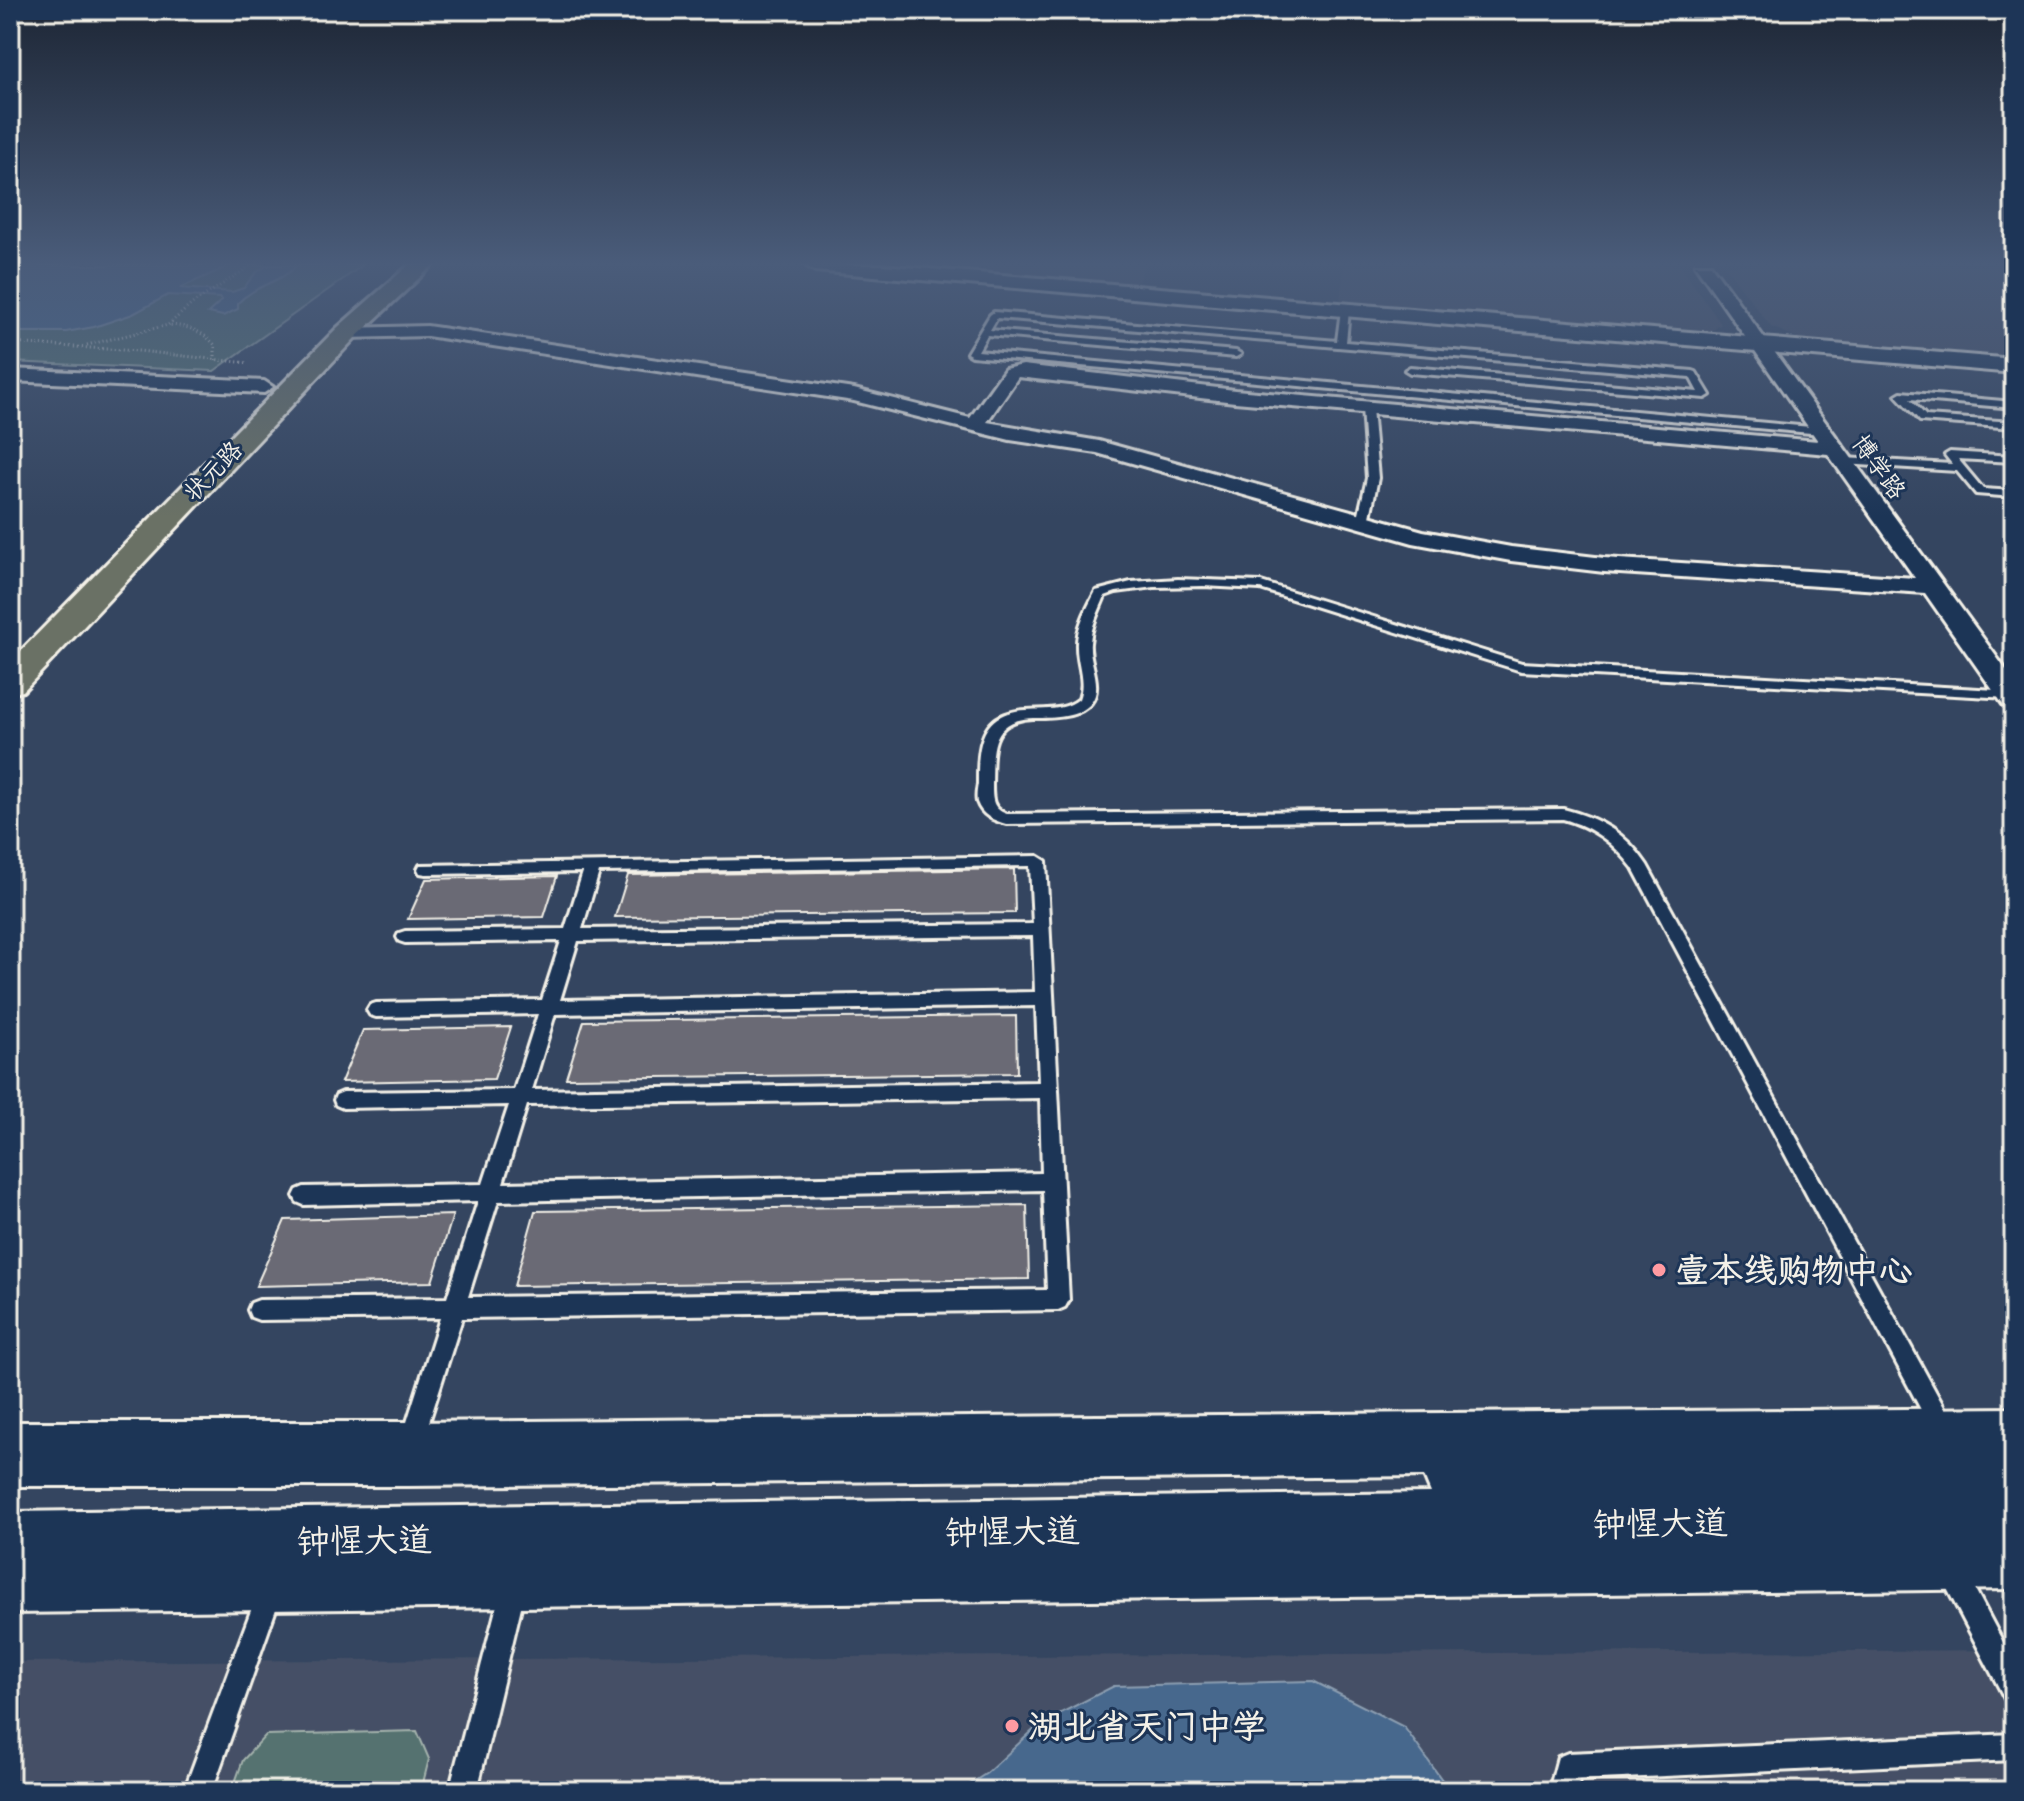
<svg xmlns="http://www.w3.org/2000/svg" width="2024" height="1801" font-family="Mali,'LXGW WenKai TC',sans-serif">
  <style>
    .built { fill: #445066 }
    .green { fill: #547270; stroke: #a4b2ac; stroke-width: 2 }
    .water { fill: #47678d; stroke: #8c9eb1; stroke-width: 2 }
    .building { fill: #6b6a74; stroke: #f4f1e8; stroke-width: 2 }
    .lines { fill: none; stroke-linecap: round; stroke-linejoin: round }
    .service-casing { stroke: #f4f1e8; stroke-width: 6 }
    .minor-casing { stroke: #f4f1e8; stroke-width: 6 }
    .tertiary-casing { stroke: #f4f1e8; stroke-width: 6 }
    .secondary-casing { stroke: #f4f1e8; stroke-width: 6 }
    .primary-casing { stroke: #f4f1e8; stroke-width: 6 }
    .path { stroke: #f4f1e8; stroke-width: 3; stroke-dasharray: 1 3; stroke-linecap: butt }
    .service { fill: #1d3557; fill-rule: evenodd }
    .minor { fill: #1d3557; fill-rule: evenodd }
    .tertiary { fill: #1d3557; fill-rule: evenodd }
    .secondary { fill: #1d3557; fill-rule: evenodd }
    .primary { fill: #6a7165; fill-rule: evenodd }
    .poi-dot { fill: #ff9aa2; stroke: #1d3557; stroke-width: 3 }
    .labels { text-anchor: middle; stroke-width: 6; stroke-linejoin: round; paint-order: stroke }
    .far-street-label { font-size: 24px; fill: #f4f1e8; stroke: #1d3557 }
    .near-poi-label { font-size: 34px; font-weight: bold; fill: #f4f1e8; stroke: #1d3557; text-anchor: start }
    .near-street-label { font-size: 34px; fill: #f4f1e8; stroke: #1d3557 }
  </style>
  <rect width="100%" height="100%" fill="#344560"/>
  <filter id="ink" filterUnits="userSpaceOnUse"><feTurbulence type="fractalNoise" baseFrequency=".0125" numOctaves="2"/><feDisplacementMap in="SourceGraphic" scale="16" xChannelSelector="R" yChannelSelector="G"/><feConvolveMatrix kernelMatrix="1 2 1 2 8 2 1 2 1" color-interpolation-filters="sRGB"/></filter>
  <g filter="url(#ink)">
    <g class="built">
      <polygon points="892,265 1145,265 1137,285"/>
      <polygon points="1344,265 1680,265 1721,324 1712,331 1340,301"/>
      <polygon points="1724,265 2014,265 2014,356 1798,338 1771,327"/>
      <polygon points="2014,1650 2014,1791 10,1791 10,1662"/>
    </g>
    <g class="green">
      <polygon points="10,265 363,265 214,371 10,362"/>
      <polygon points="417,1731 429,1759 421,1791 232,1791 243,1760 266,1735"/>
    </g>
    <g class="water">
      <path d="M10,265H231L180,288L232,292L244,288C261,262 267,265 297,265C281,283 255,285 238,303V309L223,316L208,313L222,300L220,298L168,295L133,314L94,327L66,332H10Z"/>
      <polygon points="1313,1681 1404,1727 1450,1791 959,1791 987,1773 1041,1723 1114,1686"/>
    </g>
    <g class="building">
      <polygon points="1014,869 1015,913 615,917 628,875"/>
      <polygon points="557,876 544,917 408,919 426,879"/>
      <polygon points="1016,1016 1017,1073 566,1078 584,1021"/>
      <polygon points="511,1027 494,1079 341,1082 363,1030"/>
      <polygon points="1027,1205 1029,1279 514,1286 535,1211"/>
      <polygon points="453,1215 432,1282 256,1286 285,1220"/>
    </g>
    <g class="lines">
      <defs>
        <g id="service">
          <polygon points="1345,307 1349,310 1346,342 1693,371 1696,372 1710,395 1705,398 1410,373 1405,370 1410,367 1698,392 1690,377 997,318 990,330 1236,351 1241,354 1236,357 987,335 978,351 1822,428 1827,431 1822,434 972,356 967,353 990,315 994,312 1337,341 1341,310"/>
          <polygon points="1901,392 2014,402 2014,408 1910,399 1926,416 2014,422 2014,428 1920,421 1896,395"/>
          <polygon points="1367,405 1372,408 1378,478 1369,522 1363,525 1357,522 1367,478 1362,408"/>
          <polygon points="1950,452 2014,456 2014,462 1958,459 1983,489 2014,491 2014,497 1976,494 1957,471 1843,464 1838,461 1843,458 1952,464 1945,455"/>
          <path d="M1178,579L1261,582L1522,663L2014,691V697L2009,698L1521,671L1260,589L1203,586L1154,587L1116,592L1105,596C1099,611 1091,626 1090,643C1088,661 1104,686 1091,703C1085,710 1078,713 1070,715C1058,718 1045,718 1033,718C989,720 993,750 992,785C992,799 992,809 1007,814L1563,809C1599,818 1626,833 1647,865L1951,1420L1954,1428L1951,1436L1943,1439L1935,1436L1633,868C1614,843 1593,827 1563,819L1006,824C993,820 982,816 977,802C976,797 977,789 978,784C978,761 977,728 1001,716C1026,703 1057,717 1079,699C1086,681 1077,665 1077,647C1076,628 1087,608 1096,591L1131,582Z"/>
          <path d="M1038,856L1046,861L1069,1300L1065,1307L1058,1310L462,1318L423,1441L420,1449L412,1452L404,1449L401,1441L440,1318L259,1320L251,1317L248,1310L251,1303L259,1300L447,1298L478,1201L304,1205L297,1202L294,1196L297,1190L304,1187L483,1184L509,1105L343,1108L336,1105L334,1100L336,1095L343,1092L514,1090L538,1014L376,1017L370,1015L367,1010L370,1005L376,1003L542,1000L561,941L405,943L399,941L397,937L399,933L405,931L565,929L583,872L426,874L420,873L418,869L420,865ZM1030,866L1033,924L582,929L599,872ZM1033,936L1035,992L560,1000L578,941ZM1036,1006L1039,1082L532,1090L555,1014ZM1040,1098L1042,1173L503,1183L527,1105ZM1043,1190L1047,1290L468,1297L498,1201Z"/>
          <polygon points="1951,1558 1960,1561 2014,1663 2014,1703 2005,1699 1942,1579 1939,1570 1942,1561"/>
          <polygon points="514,1574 523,1577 526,1586 477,1791 449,1791 502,1586 505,1577"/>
          <polygon points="271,1577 280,1580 283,1589 212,1791 184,1791 259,1589 262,1580"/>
          <polygon points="2014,1734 2014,1760 1579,1780 1577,1791 1549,1791 1558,1757 1568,1753"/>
        </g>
        <g id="minor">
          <path d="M1695,265H1711L2014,681V708L2004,706L1925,593L1604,572L1511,561L1413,543L1097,453L1010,440L854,401L427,336L346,338L337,333L346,328L427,326L854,389L970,418L1005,369L1023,365L1235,390L1818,441ZM1018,377L1235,402L1828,454L1915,578L1604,558L1511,547L1423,531L1099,441L987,422Z"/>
          <polygon points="10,369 264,381 273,387 264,393 10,381"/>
        </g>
        <polygon id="tertiary" points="805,265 883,265 2014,359 2014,373 815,271"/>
        <polygon id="secondary" points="2014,1408 2014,1589 10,1613 10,1512 1431,1493 1424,1476 408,1486 10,1486 10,1422 408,1422"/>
        <polygon id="primary" points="409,265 433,265 355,338 23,691 10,694 10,662 337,328"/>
      </defs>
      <use href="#service" class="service-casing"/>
      <use href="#minor" class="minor-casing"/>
      <use href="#tertiary" class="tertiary-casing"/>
      <use href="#secondary" class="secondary-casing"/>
      <use href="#primary" class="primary-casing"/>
      <g class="path">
        <polyline points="10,343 139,351 248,363"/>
        <polyline points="87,345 168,325"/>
        <path d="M215,360V345C201,330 188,326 168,325L192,304L252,265"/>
      </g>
      <use href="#service" class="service"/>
      <use href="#minor" class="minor"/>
      <use href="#tertiary" class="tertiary"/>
      <use href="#secondary" class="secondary"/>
      <use href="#primary" class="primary"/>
    </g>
  </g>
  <linearGradient id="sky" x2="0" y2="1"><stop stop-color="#1d2635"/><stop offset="0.51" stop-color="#4a5c7a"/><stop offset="1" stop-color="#4a5c7a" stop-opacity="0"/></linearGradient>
  <rect width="2024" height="517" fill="url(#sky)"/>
  <g class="poi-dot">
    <circle cx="1659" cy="1270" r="8"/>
    <circle cx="1012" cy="1726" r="8"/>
  </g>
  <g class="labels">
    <g class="far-street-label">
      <text transform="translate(1879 467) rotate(54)" y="8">博学路</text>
      <text transform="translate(213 471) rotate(-46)" y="8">状元路</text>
    </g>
    <g class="near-poi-label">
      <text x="1675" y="1282">壹本线购物中心</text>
      <text x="1028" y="1738">湖北省天门中学</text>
    </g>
    <g class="near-street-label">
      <text transform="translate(1660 1523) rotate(-1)" y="12">钟惺大道</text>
      <text transform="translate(1012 1531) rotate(-1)" y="12">钟惺大道</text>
      <text transform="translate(364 1540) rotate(-1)" y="12">钟惺大道</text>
    </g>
  </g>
  <rect width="2024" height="1801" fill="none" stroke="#1d3557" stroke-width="40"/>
  <rect x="20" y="20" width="1984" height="1761" fill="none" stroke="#f4f1e8" stroke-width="3" filter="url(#ink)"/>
</svg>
